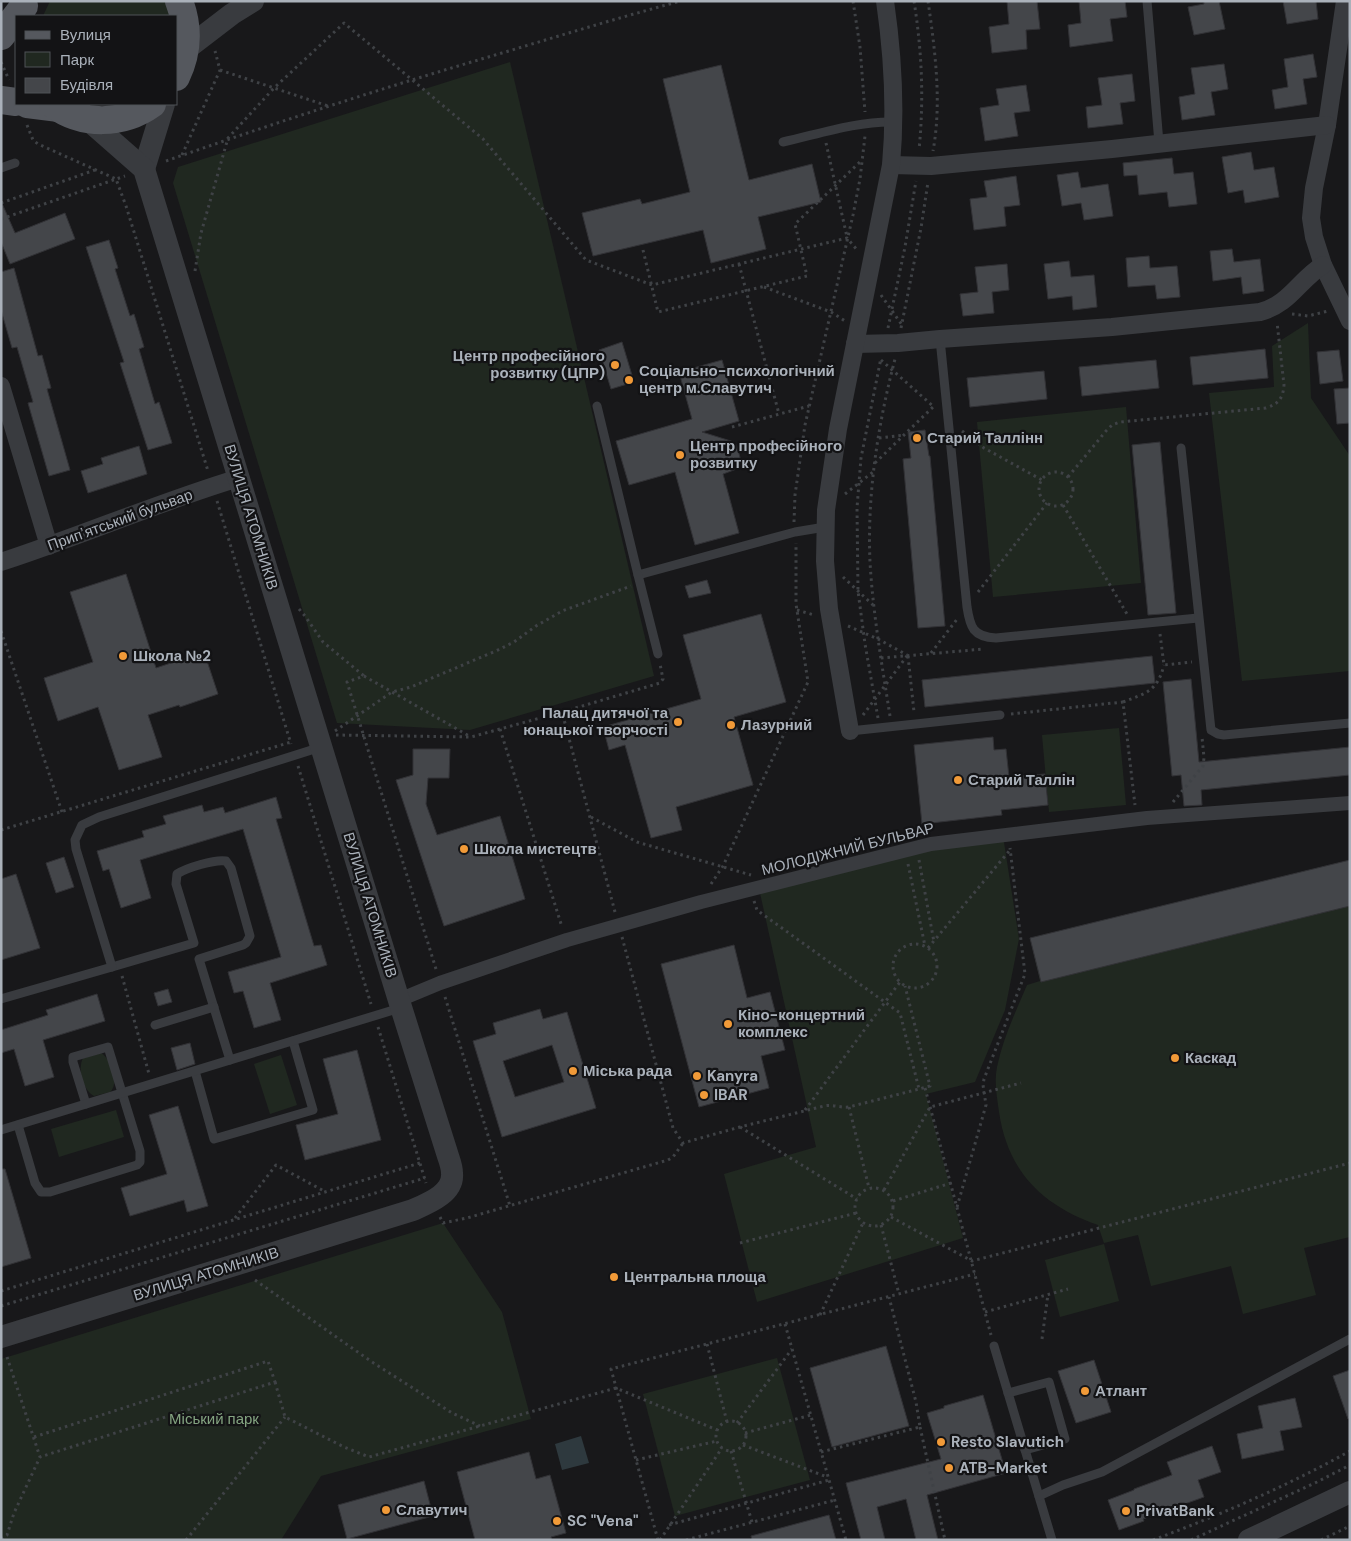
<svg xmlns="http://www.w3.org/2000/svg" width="1351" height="1541" font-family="'DM Sans',sans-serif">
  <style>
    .green { fill: #202820 }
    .water { fill: #2e393e }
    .building { fill: #44464a; stroke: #323236; fill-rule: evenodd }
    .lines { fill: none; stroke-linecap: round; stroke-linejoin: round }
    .path { stroke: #3f4246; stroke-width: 3; stroke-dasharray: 2.5 4; stroke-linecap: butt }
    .service { stroke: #393b3f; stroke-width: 9 }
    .pedestrian { stroke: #393b3f; stroke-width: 14 }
    .minor { stroke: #393b3f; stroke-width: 18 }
    .tertiary { stroke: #393b3f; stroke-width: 22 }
    .primary { stroke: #55585e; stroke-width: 28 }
    .poi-dot { fill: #f19a38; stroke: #131315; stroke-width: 2 }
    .labels { text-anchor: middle; stroke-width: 4.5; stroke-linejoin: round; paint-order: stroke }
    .poi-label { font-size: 15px; font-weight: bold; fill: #aab1ba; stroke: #131315; text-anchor: start }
    .street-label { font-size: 15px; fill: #aab1ba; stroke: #131315 }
    .park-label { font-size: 15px; fill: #84a481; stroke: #131315 }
  </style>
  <rect width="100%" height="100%" fill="#18181a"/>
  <g class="green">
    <polygon points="50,1 166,1 173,16 43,16"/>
    <polygon points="510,62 654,676 470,730 337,723 173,183 178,167"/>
    <polygon points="1308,323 1311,398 1350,456 1350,671 1242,681 1209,393 1274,387 1272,346"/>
    <polygon points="1126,407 1141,583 993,597 977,422"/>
    <polygon points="1119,728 1126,805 1049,812 1042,735"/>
    <polygon points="1003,836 1019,939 1005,1010 975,1082 926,1094 963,1238 757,1302 724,1174 816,1147 760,893 900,852"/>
    <path d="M1350,860V1237L1304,1248L1316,1295L1243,1314L1231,1266L1151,1286L1138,1235L1104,1243L1098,1225C1042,1205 1008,1172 999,1112C997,1097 994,1082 997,1067C1003,1038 1016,1011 1027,985L1040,981L1030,938Z"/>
    <path d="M101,1053C111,1059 120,1083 110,1092L94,1096C83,1090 77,1070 83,1058Z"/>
    <polygon points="281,1055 297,1105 270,1114 254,1064"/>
    <polygon points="116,1110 124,1137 59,1157 51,1129"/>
    <polygon points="443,1223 502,1312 531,1419 321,1476 281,1540 1,1540 1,1359"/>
    <polygon points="1104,1244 1119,1301 1060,1317 1045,1260"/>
    <polygon points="777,1358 810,1480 675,1516 643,1394"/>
  </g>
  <polygon class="water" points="581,1436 589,1463 562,1470 555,1444"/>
  <g class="building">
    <polygon points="1007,1 1037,1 1040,29 1026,30 1027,49 992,53 989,27 1009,24"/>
    <polygon points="1079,1 1125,1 1127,17 1110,19 1113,41 1070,47 1068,25 1081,23"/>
    <polygon points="1204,1 1219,1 1225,29 1194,35 1188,7 1204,4"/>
    <polygon points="1283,1 1316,1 1318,19 1287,24"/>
    <polygon points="1313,54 1317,77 1303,79 1307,104 1275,109 1272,90 1288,87 1284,59"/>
    <polygon points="1224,64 1228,89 1211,92 1215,115 1182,120 1179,97 1195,94 1191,68"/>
    <polygon points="721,65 749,180 812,164 821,202 758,217 766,249 711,263 703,230 593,256 582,213 640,199 642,204 690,192 663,79"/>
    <polygon points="1132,74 1135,101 1120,103 1123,124 1088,128 1086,107 1102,105 1098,78"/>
    <polygon points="1026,85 1030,111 1014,113 1018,136 985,141 980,108 999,105 996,89"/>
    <polygon points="1251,152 1254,170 1274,167 1279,197 1245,203 1243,190 1228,193 1222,157"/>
    <polygon points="1172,158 1174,174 1193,172 1197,204 1169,207 1167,192 1139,195 1137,175 1124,176 1123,163"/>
    <polygon points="1078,172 1081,188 1108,184 1113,216 1084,220 1081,203 1062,206 1057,175"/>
    <polygon points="1016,176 1020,205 1004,207 1006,226 974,230 970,199 987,197 984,181"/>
    <polygon points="1,201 15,233 65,213 75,239 10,264 1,242"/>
    <polygon points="109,240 118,268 115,269 130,316 134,314 144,347 139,349 155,404 159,402 172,443 148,450 120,363 124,362 86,247"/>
    <polygon points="1232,249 1234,262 1260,259 1264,291 1243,294 1241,277 1213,281 1210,251"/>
    <polygon points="1149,256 1150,268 1177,266 1180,297 1157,299 1155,285 1128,287 1126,258"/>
    <polygon points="1069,261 1071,277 1094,275 1097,307 1073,310 1072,296 1048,299 1044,264"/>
    <polygon points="1007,264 1009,290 992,292 994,313 963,316 960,294 978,292 975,267"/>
    <polygon points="14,268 38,356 42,355 51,388 47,389 70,470 49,476 28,403 33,402 17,347 12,348 1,310 1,272"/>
    <polygon points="622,342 634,382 611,389 599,350"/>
    <polygon points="1265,349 1268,378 1193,385 1190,357"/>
    <polygon points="1339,350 1343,381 1320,384 1317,352"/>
    <polygon points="722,360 739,421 702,432 734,442 737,446 742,465 734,470 723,474 739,533 695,545 675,472 629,485 616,441 692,419 679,372"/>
    <polygon points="1156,360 1159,388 1082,396 1079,367"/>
    <polygon points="1044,371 1047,399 970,407 967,378"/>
    <polygon points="1350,388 1350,423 1337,424 1334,389"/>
    <polygon points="925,430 929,456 930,456 945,626 918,628 903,459 911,458 908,432"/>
    <polygon points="1160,442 1176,613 1148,615 1132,445"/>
    <polygon points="139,446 147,474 88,493 81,471 103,464 101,458"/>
    <polygon points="126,574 156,668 204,652 218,694 180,707 179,705 148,715 162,757 119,770 98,707 58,721 44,678 93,662 70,592"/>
    <polygon points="707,580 711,593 689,598 685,586"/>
    <polygon points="761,614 786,702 734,717 753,785 676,807 682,830 651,838 625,745 609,750 603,727 701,699 683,635"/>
    <polygon points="1152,656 1155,683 925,707 922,680"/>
    <polygon points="1191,679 1199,762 1350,747 1350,775 1201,790 1202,805 1184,806 1181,775 1172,776 1163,682"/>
    <polygon points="993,737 994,750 1006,749 1009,777 1045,774 1048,805 1001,810 1002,815 922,824 914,745"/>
    <polygon points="413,749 450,749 449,778 428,778 426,804 437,835 500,816 525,899 444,926 396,780 413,775"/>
    <polygon points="276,797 282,818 276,819 314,946 321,945 327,965 270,983 281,1020 254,1028 243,991 234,993 228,972 281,957 243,829 140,860 151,898 121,908 109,869 103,871 97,851 144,837 142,831 166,824 163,816 202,805 204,812 223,807 225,813"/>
    <polygon points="64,857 74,887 56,893 46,863"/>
    <polygon points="1350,860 1350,906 1041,982 1030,938"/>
    <polygon points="16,874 40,948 1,960 1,879"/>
    <polygon points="734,945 747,998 770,992 785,1050 761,1056 769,1088 699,1107 661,964"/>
    <polygon points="168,989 172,1002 158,1006 154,993"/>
    <polygon points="97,994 105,1021 43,1040 54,1077 25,1086 14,1049 1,1053 1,1030 48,1015 46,1010"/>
    <path d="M540,1009L543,1019L567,1012L596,1108L502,1137L473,1041L496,1034L493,1023ZM552,1045L564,1082L515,1097L503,1061Z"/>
    <polygon points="190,1043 195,1064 177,1070 171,1048"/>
    <polygon points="357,1050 381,1140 305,1160 296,1125 338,1114 323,1059"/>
    <polygon points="178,1106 208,1206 187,1212 184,1200 130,1216 121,1188 167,1174 149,1115"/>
    <polygon points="1,1169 5,1169 31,1258 1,1267"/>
    <polygon points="886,1346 909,1426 832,1447 810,1368"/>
    <polygon points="1094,1360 1111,1412 1076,1423 1058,1371"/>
    <polygon points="1350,1370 1350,1418 1348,1419 1333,1376"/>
    <polygon points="983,1395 1006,1473 927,1495 938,1540 916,1540 906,1499 877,1507 885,1540 861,1540 846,1483 941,1459 927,1413 944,1408 944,1406"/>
    <polygon points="1295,1398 1302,1427 1280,1431 1284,1450 1242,1459 1237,1434 1263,1428 1258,1406"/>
    <polygon points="1212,1446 1221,1472 1198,1480 1204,1497 1143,1519 1144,1521 1119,1530 1108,1500 1134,1490 1134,1489 1172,1475 1167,1462"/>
    <polygon points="529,1452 536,1479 550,1475 566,1533 551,1537 552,1540 475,1540 457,1472"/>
    <polygon points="424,1481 433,1516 347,1539 338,1505"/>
    <polygon points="829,1515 836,1540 752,1540 751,1536"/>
  </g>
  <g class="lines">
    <g class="path">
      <polyline points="853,1 860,47 865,112"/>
      <path d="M914,1C922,52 924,100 919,150"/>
      <path d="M928,1C935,50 942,102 933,151"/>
      <polyline points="1,62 9,80"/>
      <polyline points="220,70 328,106"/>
      <polyline points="27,125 33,140 38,144 116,179 126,206 208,471"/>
      <polyline points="826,143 847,237"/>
      <polyline points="182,155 220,70 215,51"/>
      <path d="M166,161C277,122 389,86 502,53C562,35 621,17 681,1"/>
      <polyline points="1,203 95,170"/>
      <polyline points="1,219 125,176"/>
      <polyline points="643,250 658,312 807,276 795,224 862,160"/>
      <polyline points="739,264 779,414"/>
      <polyline points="195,271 201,233 228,138 274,88 344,23 483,139 586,260 652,285 847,238 858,251"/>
      <polyline points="764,287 831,312 845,321"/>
      <polyline points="881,295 902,325"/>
      <polyline points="1292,314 1308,316 1328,311"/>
      <polyline points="888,328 905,247 916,181"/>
      <polyline points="901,328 921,228 928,182"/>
      <polyline points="881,360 934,407"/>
      <polyline points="732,427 809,406"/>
      <polyline points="962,431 984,448 1042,480"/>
      <polyline points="879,438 904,435"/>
      <polyline points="875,463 933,407"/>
      <circle cx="1056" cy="489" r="17"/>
      <path d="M1068,477L1106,431L1112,425L1120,422L1266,408C1278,404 1283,399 1284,385L1277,322"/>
      <polyline points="845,494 873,472"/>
      <polyline points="217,501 291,744"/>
      <polyline points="1063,505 1127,614"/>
      <polyline points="794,522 795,495 805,425 853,215 860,179 865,136"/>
      <polyline points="843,577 873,605"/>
      <polyline points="978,592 1047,503"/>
      <polyline points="299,609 305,616 323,642 364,676"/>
      <polyline points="797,610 814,615"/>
      <polyline points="848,626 878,639 907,655"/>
      <polyline points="1,631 62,812"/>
      <polyline points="1160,634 1164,665 1192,662"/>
      <polyline points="931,653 958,618"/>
      <polyline points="908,656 914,712"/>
      <polyline points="881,658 984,649"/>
      <path d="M1123,702C1146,693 1157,692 1164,665"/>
      <polyline points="1011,714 1123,702 1135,805"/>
      <polyline points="863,715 907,656"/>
      <path d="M890,716C882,665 873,614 870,562C867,494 878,424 895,359"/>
      <polyline points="878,718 865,644 858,591 857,508 861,458 881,358"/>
      <polyline points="500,729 562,927"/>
      <polyline points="335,731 392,692 411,687 498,650 514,642 536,626 562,611 631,586"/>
      <polyline points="336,735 471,737 562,712"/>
      <polyline points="298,766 371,1004"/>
      <polyline points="1173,802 1203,766 1204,758 1202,737"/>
      <polyline points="591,817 637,842 751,875"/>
      <polyline points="1,830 291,742"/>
      <polyline points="919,860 934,942"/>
      <polyline points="908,864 925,946"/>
      <polyline points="711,884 723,866 808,682 796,604 796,543"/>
      <polyline points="754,901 757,910 761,913 900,1013 919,1089 930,1086 905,986"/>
      <polyline points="615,912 562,712 660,683 663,679 660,664"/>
      <path d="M622,937L673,1128L683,1143L740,1127L824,1106C833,1104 840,1108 849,1107L919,1089"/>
      <circle cx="915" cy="966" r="22"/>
      <polyline points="928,948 1010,850"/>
      <polyline points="436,969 347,682 364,676 471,737"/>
      <polyline points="122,976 149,1074"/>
      <polyline points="445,997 510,1206"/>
      <polyline points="378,1027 426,1183"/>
      <polyline points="925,1088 991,1335"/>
      <polyline points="849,1107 869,1188"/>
      <polyline points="805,1110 900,982"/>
      <polyline points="740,1127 857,1199"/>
      <circle cx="874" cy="1207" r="19"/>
      <polyline points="884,1190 930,1107 1021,1083"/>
      <polyline points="893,1201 951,1183"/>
      <polyline points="957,1207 986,1105 983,1085 984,1079 1025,974 1010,848"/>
      <polyline points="440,1217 443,1223 467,1218 668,1160 673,1157 683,1143"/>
      <polyline points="891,1217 972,1261 1350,1163"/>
      <polyline points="235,1218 276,1165 324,1191"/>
      <polyline points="881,1225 899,1294"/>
      <polyline points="740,1243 856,1213"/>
      <polyline points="255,1280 372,1362 452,1413 480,1426"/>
      <polyline points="1,1291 420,1163"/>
      <polyline points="1,1306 425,1178"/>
      <polyline points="985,1312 1068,1289"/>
      <polyline points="820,1315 863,1223"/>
      <polyline points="785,1324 846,1540"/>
      <polyline points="1042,1339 1048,1294"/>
      <polyline points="707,1344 727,1422"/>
      <polyline points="275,1382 285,1417 344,1447 369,1457 616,1388 717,1430"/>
      <circle cx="731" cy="1436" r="15"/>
      <polyline points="737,1423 792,1349"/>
      <polyline points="920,1427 945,1540"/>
      <polyline points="745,1433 811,1415"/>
      <polyline points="34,1437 268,1361 275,1382 40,1457"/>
      <polyline points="743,1445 827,1477"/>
      <polyline points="731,1451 752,1522"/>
      <polyline points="821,1452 920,1427 916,1402 889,1297"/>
      <polyline points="636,1460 717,1441"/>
      <polyline points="669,1525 829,1480"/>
      <polyline points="1,1539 7,1535 14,1513 40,1457 7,1357"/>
      <polyline points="186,1540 285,1417"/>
      <polyline points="658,1540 611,1369 975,1274"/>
      <polyline points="660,1540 722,1448"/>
      <polyline points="686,1540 835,1500"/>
      <path d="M1153,1540C1220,1515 1287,1486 1350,1451"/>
      <polyline points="1191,1540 1317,1482 1350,1465"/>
      <polyline points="1321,1540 1350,1526"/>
    </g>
    <g class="service">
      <polyline points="1147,1 1159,143"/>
      <path d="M783,142C819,134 857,121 894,122"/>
      <polyline points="1,168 15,163"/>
      <path d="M940,339L967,607C970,627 973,637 996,638L1198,618"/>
      <polyline points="597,406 638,575 795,532 825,527"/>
      <polyline points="1181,448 1211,730 1218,734 1224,735 1350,723"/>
      <polyline points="638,575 658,654"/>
      <polyline points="850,731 1000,715"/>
      <path d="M112,967L194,943L176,884L177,874C186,868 215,859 226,861L231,868L250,936L246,943L243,945L199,959L230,1060"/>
      <polyline points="1,999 112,967 76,849 75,840 82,825 99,817 321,747"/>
      <polyline points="155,1025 214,1007"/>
      <polyline points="195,1071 214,1139 313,1110 293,1041"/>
      <polyline points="18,1125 35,1183 41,1192 50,1192 137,1165 140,1162 140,1151 108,1047 73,1057 73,1062 86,1104"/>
      <polyline points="1,1130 400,1008"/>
      <polyline points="994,1346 1052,1540"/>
      <polyline points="1008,1393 1049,1382 1065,1439 1025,1450"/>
      <polyline points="1039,1496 1063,1485 1102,1472 1350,1339"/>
    </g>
    <polyline class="pedestrian" points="399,1000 440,983 567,940 701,902 931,844 1147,818 1350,803"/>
    <g class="minor">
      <polyline points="1345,1 1327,125 1314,188 1311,218 1314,237 1323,265 1350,321"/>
      <polyline points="891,165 931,166 1112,149 1327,125"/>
      <path d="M855,344L898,343L940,339L1112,327L1260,312C1290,304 1299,280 1323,265"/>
      <polyline points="1,386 49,546"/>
      <path d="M1,562C81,536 159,502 239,478"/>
      <path d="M850,731L829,609L825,561L826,510L838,429L891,165C896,110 893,56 885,1"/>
    </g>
    <g class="tertiary">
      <polyline points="185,50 232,14 253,1"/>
      <polyline points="144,169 164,104"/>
      <path d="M1,1337L413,1210C429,1203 454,1193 452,1173C452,1167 450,1162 448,1156L401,1007L144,169L87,119"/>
      <polyline points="1249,1540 1350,1492"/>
    </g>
    <g class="primary">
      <polyline points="1,36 24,6"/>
      <path d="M176,77C188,52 189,27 179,1"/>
      <polyline points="1,100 16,102"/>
      <polyline points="27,104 59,108"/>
      <path d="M53,104C82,126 123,125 152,104"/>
    </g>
  </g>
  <g class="poi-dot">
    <circle cx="615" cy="365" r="5"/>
    <circle cx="629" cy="380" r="5"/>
    <circle cx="917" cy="438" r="5"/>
    <circle cx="680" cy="455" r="5"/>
    <circle cx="123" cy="656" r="5"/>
    <circle cx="678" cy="722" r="5"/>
    <circle cx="731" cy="725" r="5"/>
    <circle cx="958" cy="780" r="5"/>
    <circle cx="464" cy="849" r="5"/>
    <circle cx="728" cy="1024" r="5"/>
    <circle cx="1175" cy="1058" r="5"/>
    <circle cx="573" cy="1071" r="5"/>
    <circle cx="697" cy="1076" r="5"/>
    <circle cx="704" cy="1095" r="5"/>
    <circle cx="614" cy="1277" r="5"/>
    <circle cx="1085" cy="1391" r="5"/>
    <circle cx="941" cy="1442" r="5"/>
    <circle cx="949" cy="1468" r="5"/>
    <circle cx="386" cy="1510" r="5"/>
    <circle cx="1126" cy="1511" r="5"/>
    <circle cx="557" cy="1521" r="5"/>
  </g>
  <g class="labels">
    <g class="poi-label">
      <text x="605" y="361" text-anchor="end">Центр професійного<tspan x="605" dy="17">розвитку (ЦПР)</tspan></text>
      <text x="639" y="376">Соціально-психологічний<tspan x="639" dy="17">центр м.Славутич</tspan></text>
      <text x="927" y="443">Старий Таллінн</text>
      <text x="690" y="451">Центр професійного<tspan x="690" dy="17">розвитку</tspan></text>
      <text x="133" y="661">Школа №2</text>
      <text x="668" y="718" text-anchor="end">Палац дитячої та<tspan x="668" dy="17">юнацької творчості</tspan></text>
      <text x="741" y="730">Лазурний</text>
      <text x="968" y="785">Старий Таллін</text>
      <text x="474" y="854">Школа мистецтв</text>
      <text x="738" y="1020">Кіно-концертний<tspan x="738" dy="17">комплекс</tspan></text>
      <text x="1185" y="1063">Каскад</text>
      <text x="583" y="1076">Міська рада</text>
      <text x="707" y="1081">Kanyra</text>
      <text x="714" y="1100">IBAR</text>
      <text x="624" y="1282">Центральна площа</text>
      <text x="1095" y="1396">Атлант</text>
      <text x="951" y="1447">Resto Slavutich</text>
      <text x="959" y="1473">ATB-Market</text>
      <text x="396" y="1515">Славутич</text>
      <text x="1136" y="1516">PrivatBank</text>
      <text x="567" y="1526">SC "Vena"</text>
    </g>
    <g class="street-label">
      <text transform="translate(251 517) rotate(73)" y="5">ВУЛИЦЯ АТОМНИКІВ</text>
      <text transform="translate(120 520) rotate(-20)" y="5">Припʼятський бульвар</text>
      <text transform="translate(848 849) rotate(-14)" y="5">МОЛОДІЖНИЙ БУЛЬВАР</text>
      <text transform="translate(370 905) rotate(73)" y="5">ВУЛИЦЯ АТОМНИКІВ</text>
      <text transform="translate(206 1274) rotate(-17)" y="5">ВУЛИЦЯ АТОМНИКІВ</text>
    </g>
    <g class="park-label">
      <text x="214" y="1424">Міський парк</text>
    </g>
  </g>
  <rect width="1351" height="1541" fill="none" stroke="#aab1ba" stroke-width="5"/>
  <rect x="15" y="15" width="162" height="90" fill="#131315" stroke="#4f5257"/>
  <rect x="25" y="31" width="25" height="8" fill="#55585e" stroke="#4f5257"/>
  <text x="60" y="40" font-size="15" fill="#aab1ba">Вулиця</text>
  <rect x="25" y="52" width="25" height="15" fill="#202820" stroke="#4f5257"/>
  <text x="60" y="65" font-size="15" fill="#aab1ba">Парк</text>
  <rect x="25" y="78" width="25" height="15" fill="#44464a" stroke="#4f5257"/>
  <text x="60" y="90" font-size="15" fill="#aab1ba">Будівля</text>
</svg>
